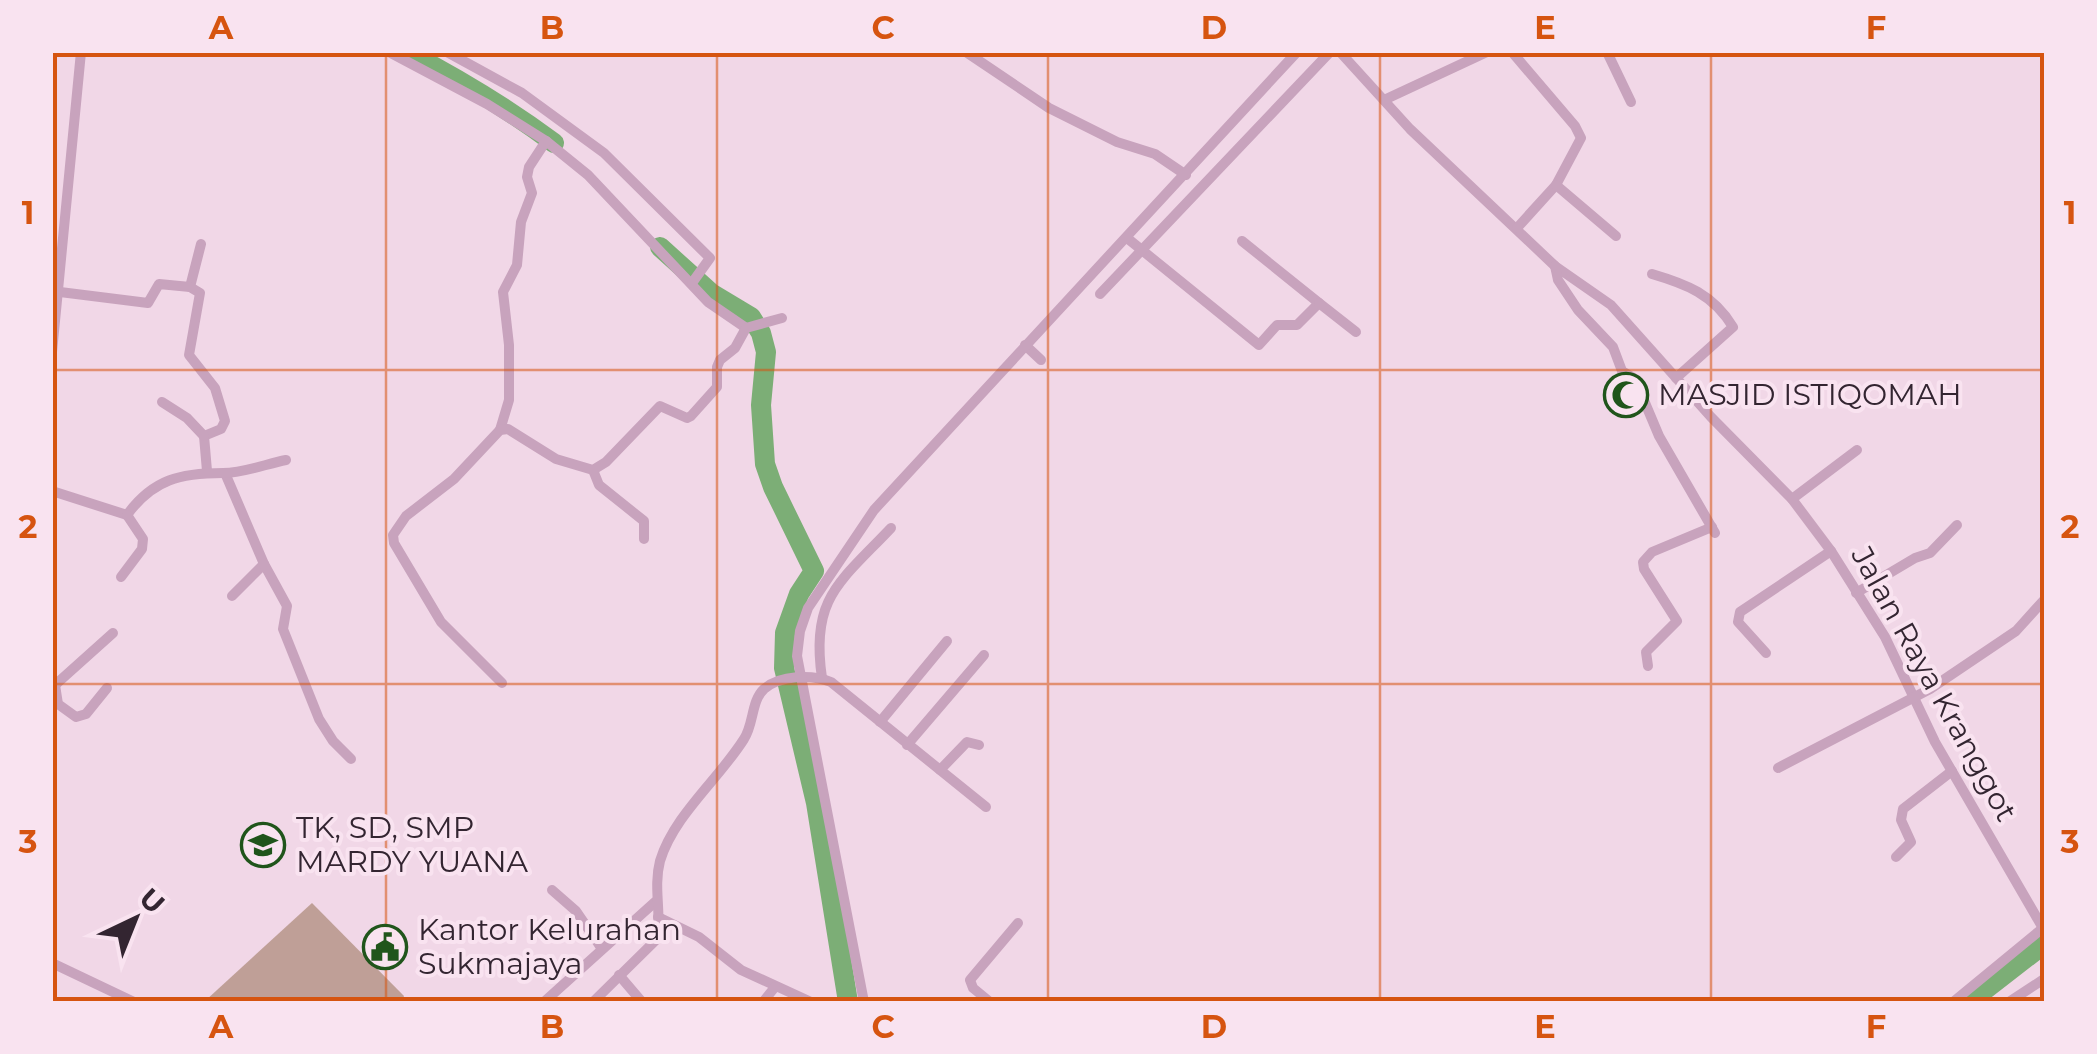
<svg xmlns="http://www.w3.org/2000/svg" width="2097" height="1054" font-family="Montserrat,sans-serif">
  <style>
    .green { fill: #bf9f97 }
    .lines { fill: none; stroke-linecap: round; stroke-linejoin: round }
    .river { stroke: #7cae76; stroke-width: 20 }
    .street { stroke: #c8a3bd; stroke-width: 10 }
    .grid { fill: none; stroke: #d65410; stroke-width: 2.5; stroke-opacity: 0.55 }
    .labels { text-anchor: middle; stroke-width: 8; stroke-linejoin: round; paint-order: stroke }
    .poi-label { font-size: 30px; fill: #332531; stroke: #f9e3f0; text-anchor: start }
    .street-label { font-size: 30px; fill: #332531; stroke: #f9e3f0 }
    .neatline { fill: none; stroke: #d65410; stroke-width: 4 }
    .grid-label { font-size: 32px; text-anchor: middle; font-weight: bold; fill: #d65410 }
  </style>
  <rect width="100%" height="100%" fill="#f1d7e7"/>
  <polygon class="green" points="312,903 404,996 402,1001 205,1001"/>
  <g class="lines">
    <g class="river">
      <path d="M407,52C459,79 507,108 554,143"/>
      <polyline points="660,247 711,293 751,317 761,333 766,352 761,405 765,464 773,487 814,571 799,594 785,633 784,668 816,803 848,1002"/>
      <polyline points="1969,1002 2044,944"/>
    </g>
    <g class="street">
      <polyline points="389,52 487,104 546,141 588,175 708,302 746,328"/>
      <polyline points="447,52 522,93 604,153 710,258 692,283"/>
      <polyline points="966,52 1049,108 1117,142 1155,154 1186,175"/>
      <polyline points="1340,52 1410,129 1555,266 1611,305 1711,417 1792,499 1831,551 1885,637 1935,742 2044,930"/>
      <polyline points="1512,52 1575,126 1581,138 1556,185 1517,228"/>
      <polyline points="1607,52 1631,102"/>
      <polyline points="1384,100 1487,52"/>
      <polyline points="1556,185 1616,236"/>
      <polyline points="1127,238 1259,345 1277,325 1297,325 1319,303 1242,241"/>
      <polyline points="1555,266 1558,280 1578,310 1613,347 1622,371 1635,379 1659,436 1715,533"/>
      <path d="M1652,274C1686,284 1713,294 1733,327L1676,378"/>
      <polyline points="190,287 201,244"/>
      <polyline points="60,292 148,303 159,284 190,287 200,293 189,355 215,388 225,421 221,429 204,436 207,471"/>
      <polyline points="1100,294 1330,52"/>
      <polyline points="1319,303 1356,332"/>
      <polyline points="1025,345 1041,360"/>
      <polyline points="52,352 81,52"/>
      <polyline points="162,402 187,418 204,436"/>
      <polyline points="500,430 509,400 509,345 503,292 517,265 521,222 532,193 527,177 529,167 546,141"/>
      <polyline points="593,470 599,485 644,521 644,539"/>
      <polyline points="225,473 264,564 232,596"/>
      <path d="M52,491L127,515C153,479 181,473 223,473C243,473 266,464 286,460"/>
      <polyline points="1792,499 1857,450"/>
      <polyline points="264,564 287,606 283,629 319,719 333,741 351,759"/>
      <polyline points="121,577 142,549 143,539 127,515"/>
      <polyline points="1856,593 1915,558 1930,553 1957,525"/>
      <polyline points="1766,653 1738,622 1740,612 1831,551"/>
      <polyline points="1648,666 1646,652 1677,621 1644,569 1643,562 1652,552 1712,527"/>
      <path d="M822,678C810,598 840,582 891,528"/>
      <polyline points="52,683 55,685 113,633"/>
      <polyline points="502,683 441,622 394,543 393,535 406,516 454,479 500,430 508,429 556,459 593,470 606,462 660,406 687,418 691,416 717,387 717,367 720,360 735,348 746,328 782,318"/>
      <polyline points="55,685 58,704 76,717 86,714 107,688"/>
      <polyline points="880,722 947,641"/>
      <polyline points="907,745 984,655"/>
      <polyline points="1778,768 1930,689 2016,631 2044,600"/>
      <polyline points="940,770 967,742 979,745"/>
      <polyline points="1896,857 1911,842 1901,820 1903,809 1952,771"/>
      <polyline points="552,890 576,911 602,949"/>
      <polyline points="658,917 699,937 741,970 811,1002"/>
      <polyline points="52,963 134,1002"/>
      <polyline points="619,975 642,1002"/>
      <polyline points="544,1002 655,902"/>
      <path d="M593,1002L657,939C662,914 653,888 660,861C674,815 719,779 744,739C754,724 751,701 764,689C780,675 812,674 831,682L986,807"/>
      <polyline points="763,1002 775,987"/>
      <polyline points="864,1002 797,656 800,631 808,608 874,510 1297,52"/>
      <polyline points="990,1002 973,988 970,980 1018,923"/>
      <polyline points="1953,1002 2043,928"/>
      <polyline points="2009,1002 2044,979"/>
    </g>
  </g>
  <path class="grid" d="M386,52V1002M717,52V1002M1048,52V1002M1380,52V1002M1711,52V1002M52,370H2044M52,684H2044"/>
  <defs>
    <symbol id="mosque-ring" viewBox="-11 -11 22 22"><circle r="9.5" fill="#f9e3f0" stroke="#20551b" stroke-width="1.5"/><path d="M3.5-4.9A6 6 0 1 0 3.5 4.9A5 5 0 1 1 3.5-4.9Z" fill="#20551b"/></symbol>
    <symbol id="school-ring" viewBox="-11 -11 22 22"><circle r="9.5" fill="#f9e3f0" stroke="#20551b" stroke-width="1.5"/><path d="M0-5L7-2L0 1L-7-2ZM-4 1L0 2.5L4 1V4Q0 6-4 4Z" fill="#20551b"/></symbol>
    <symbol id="civic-ring" viewBox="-11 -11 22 22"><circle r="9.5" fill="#f9e3f0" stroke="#20551b" stroke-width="1.5"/><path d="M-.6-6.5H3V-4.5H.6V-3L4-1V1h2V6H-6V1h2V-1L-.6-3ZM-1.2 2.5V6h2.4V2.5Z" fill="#20551b"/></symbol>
  </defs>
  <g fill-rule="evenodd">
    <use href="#mosque-ring" x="1601" y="370" width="50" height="50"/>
    <use href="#school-ring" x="238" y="820" width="50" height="50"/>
    <use href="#civic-ring" x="360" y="922" width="50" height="50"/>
  </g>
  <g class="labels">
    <g class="poi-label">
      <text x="1658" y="405">MASJID ISTIQOMAH</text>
      <text x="296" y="838">TK, SD, SMP<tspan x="296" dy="34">MARDY YUANA</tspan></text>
      <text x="418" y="940">Kantor Kelurahan<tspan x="418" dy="34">Sukmajaya</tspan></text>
    </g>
    <g class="street-label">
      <text transform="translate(1934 684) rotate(61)" y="10">Jalan Raya Kranggot</text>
    </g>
  </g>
  <rect width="2097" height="1054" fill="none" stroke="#f9e3f0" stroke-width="110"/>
  <g transform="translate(135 919) rotate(43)" stroke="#f9e3f0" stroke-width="8" paint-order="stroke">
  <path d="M0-8L18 38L0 25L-18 38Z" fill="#332531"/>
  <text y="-15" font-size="28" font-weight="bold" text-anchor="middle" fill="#332531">U</text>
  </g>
  <rect x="55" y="55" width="1987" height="944" class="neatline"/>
  <g class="grid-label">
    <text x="221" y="39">A</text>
    <text x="552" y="39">B</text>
    <text x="883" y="39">C</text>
    <text x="1214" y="39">D</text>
    <text x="1545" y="39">E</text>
    <text x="1876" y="39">F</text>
    <text x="28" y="224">1</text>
    <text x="2070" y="224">1</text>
    <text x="28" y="538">2</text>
    <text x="2070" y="538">2</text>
    <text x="28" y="853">3</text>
    <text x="2070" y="853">3</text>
    <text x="221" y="1038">A</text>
    <text x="552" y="1038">B</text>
    <text x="883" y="1038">C</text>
    <text x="1214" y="1038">D</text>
    <text x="1545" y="1038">E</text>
    <text x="1876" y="1038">F</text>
  </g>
</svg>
